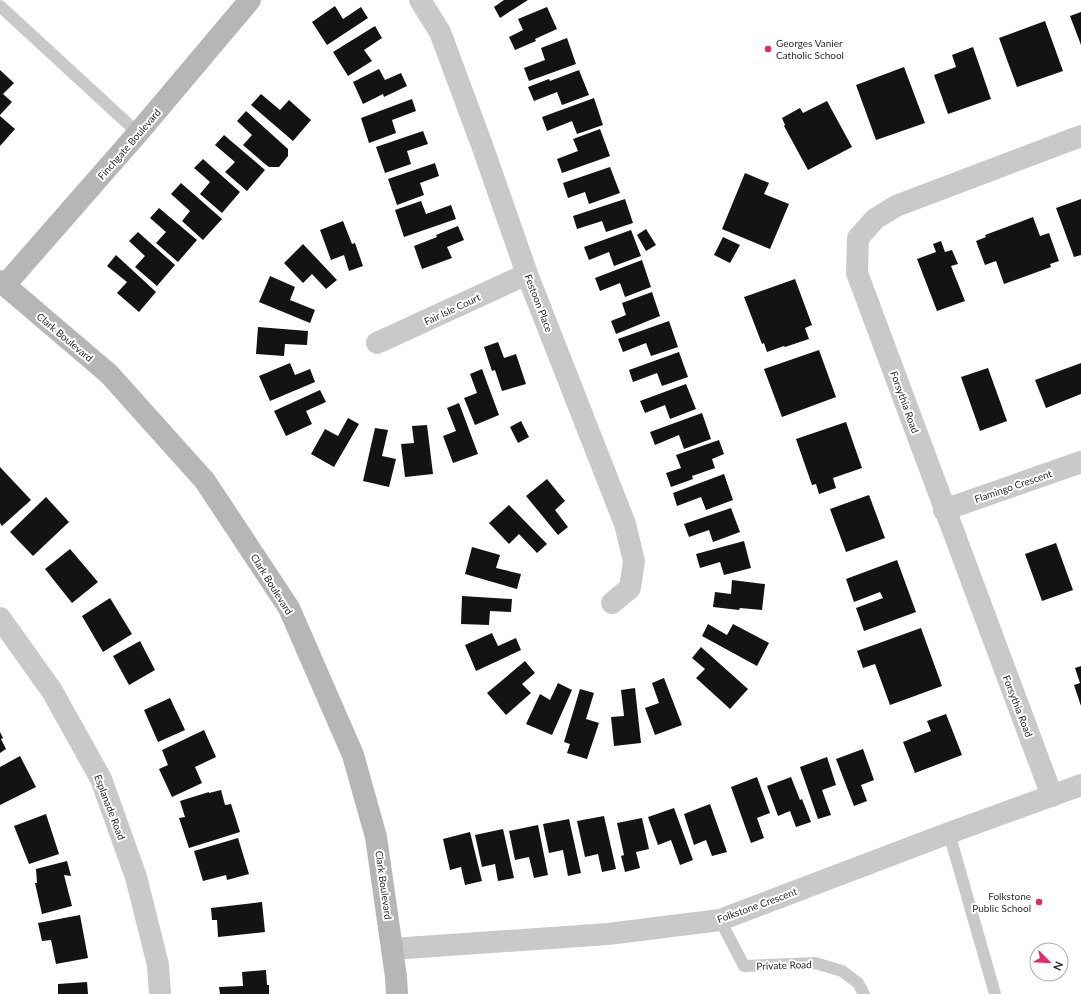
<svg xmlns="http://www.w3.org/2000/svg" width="1081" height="994" font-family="Lato,sans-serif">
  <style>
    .building { fill: #131313 }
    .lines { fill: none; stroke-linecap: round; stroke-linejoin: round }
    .lane { stroke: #c9c9c9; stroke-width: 12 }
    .street { stroke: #c9c9c9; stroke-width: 22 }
    .secondary { stroke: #b6b6b6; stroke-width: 22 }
    .poi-dot { fill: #eb2666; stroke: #fff; stroke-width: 1.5 }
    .labels { text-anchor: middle; stroke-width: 4; stroke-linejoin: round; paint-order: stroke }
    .poi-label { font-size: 10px; fill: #2c2c2c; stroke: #fff; text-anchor: start }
    .street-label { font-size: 10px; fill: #2c2c2c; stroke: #fff }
  </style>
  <rect width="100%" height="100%" fill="#fff"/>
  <g class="building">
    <polygon points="504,0 528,0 500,18 494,7"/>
    <polygon points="335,6 343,19 361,7 368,18 327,45 312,22"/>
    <polygon points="547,7 557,29 535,39 536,41 515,50 509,37 523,30 518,19"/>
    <polygon points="1081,12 1081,45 1070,16"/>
    <polygon points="1045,21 1063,71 1017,87 999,38"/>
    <polygon points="375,26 382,38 364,50 372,61 348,76 333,52"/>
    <polygon points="567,38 576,64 529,81 524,68 545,60 541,48"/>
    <polygon points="973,47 991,99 948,114 934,75 956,67 952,55"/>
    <polygon points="904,67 925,123 876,140 856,85"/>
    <polygon points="379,69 385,80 401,73 407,86 384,97 383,94 363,104 353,82"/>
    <polygon points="0,70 14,83 3,94 12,102 0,115"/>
    <polygon points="579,70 589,95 562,105 557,92 534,101 528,87 549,79 550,81"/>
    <polygon points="261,94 280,110 289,100 311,120 293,141 251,105"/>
    <polygon points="594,98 603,125 577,134 572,121 547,131 542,117"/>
    <polygon points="412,99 416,111 392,120 396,133 369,143 361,118"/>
    <polygon points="827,101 852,147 808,170 784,126 785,125 782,118 800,108 803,113"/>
    <polygon points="246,111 288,149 288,156 279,167 269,167 265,164 243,145 252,135 237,121"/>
    <polygon points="0,116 15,129 0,146"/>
    <polygon points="600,129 610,156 562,173 557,159 578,151 573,139"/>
    <polygon points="423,131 428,144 407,151 411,164 385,173 376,147"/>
    <polygon points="224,135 265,170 247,191 225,172 235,162 215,145"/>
    <polygon points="203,159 240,192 222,213 200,194 210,182 194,168"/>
    <polygon points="435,163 439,176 420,183 424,195 397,205 388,179"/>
    <polygon points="610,167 620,193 589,204 585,192 568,198 563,183"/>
    <polygon points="745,173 769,183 764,194 789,204 770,249 722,229"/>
    <polygon points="181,183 222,219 203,240 182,221 190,211 171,194"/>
    <polygon points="625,199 633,223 606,232 602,221 577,229 573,216"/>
    <polygon points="1081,199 1081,255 1074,257 1056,208"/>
    <polygon points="421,201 426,214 451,205 456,219 404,237 395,210"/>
    <polygon points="159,208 197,240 178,262 156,243 166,232 150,218"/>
    <polygon points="1033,217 1040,236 1049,233 1059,261 1050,264 1051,267 1004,284 996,261 985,265 976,241 986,237 985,235"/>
    <polygon points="343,221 352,244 355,243 363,266 349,271 344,255 331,260 320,230"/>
    <polygon points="458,226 464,240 447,247 452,258 422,269 414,246 437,237 436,235"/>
    <polygon points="646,229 656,245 646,251 637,235"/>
    <polygon points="631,230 641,256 614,266 609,252 589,260 584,247"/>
    <polygon points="138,232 175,265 157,286 135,267 145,256 129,241"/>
    <polygon points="723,237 740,245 730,263 714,255"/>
    <polygon points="941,241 945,252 952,250 958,264 951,266 965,301 937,311 917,259 936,252 933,244"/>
    <polygon points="303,244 337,280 326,289 312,274 303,283 284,263"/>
    <polygon points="116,255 156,292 139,312 117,293 127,282 107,266"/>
    <polygon points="642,260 651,287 625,297 620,283 600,291 595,278"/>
    <polygon points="270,276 295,287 290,300 315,310 310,323 259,302"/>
    <polygon points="795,279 812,325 805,328 809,339 785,347 784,346 767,352 764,343 762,344 744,297"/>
    <polygon points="652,292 660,316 616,334 611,321 626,315 622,303"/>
    <polygon points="669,321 678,347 651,356 646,343 623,352 618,339"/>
    <polygon points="258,327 308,331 307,345 285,344 284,356 256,354"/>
    <polygon points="498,342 504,358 516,354 526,384 502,391 495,370 492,371 484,347"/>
    <polygon points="819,350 836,397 782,417 764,369"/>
    <polygon points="679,352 688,377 662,386 657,373 633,382 629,370"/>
    <polygon points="290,363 295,375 310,369 315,382 270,401 259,376"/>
    <polygon points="1081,363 1081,394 1046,408 1035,380"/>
    <polygon points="988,368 1007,421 980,431 961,377"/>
    <polygon points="482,369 499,415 475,425 464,398 477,393 470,374"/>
    <polygon points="686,384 696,409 670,419 665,405 645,413 640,401"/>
    <polygon points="320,390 326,402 306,411 312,424 286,436 274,411"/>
    <polygon points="459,403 478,454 453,463 443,436 456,431 447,408"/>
    <polygon points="702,413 711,439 684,449 679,435 655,445 650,432"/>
    <polygon points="348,418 359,424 334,467 311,454 325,429 338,436"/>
    <polygon points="521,421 529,437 518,443 510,427"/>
    <polygon points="846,422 862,468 833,478 836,488 819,494 816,484 812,485 796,439"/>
    <polygon points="427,425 433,474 405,477 401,444 414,443 412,426"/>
    <polygon points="375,428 388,430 382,456 396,459 389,487 363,481"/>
    <polygon points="719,440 724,454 712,459 715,468 692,476 693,479 671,487 666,473 681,468 676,455"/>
    <polygon points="0,467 31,500 2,526 0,523"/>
    <polygon points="724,474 733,500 706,510 701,497 677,506 673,493"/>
    <polygon points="547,479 565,501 555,510 568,527 558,535 526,496"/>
    <polygon points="869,495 885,538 846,552 830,509"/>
    <polygon points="46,497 69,522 33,556 10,532"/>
    <polygon points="509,505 547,544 537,553 519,534 509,544 489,523"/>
    <polygon points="731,508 740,532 713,542 709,530 689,537 684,524"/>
    <polygon points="744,541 751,568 724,575 720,562 700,568 696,554"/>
    <polygon points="1056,543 1073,590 1042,601 1025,554"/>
    <polygon points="472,547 500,555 496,568 521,574 517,589 465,574"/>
    <polygon points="70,549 98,582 72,603 45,569"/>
    <polygon points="897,560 916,612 864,631 856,608 883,598 880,592 854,602 846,579"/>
    <polygon points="732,580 765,584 762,610 740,608 739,610 713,607 715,592 731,594"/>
    <polygon points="462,596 512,599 511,612 490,611 489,625 461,624"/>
    <polygon points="110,598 132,634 103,652 82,616"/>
    <polygon points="708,624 727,635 733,624 769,643 757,666 702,636"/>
    <polygon points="921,628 942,686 890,705 875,664 863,668 857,651"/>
    <polygon points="492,633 498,646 516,638 521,650 476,671 465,645"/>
    <polygon points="140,641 155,670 129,685 113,656"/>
    <polygon points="701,647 748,689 730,709 696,678 705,669 692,658"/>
    <polygon points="525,661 535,673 522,684 531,693 506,715 487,693"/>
    <polygon points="1081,666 1081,706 1074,685 1080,683 1075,668"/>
    <polygon points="664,678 682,725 655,735 645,708 659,703 652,683"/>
    <polygon points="558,683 572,690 552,735 526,724 540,694 550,700"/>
    <polygon points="635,688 641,743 614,746 611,717 624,716 621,690"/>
    <polygon points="580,689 594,693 586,719 599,723 587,759 567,753 570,744 564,742"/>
    <polygon points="170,698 185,730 158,742 144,710"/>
    <polygon points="946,714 962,755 915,773 903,742 931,731 927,721"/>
    <polygon points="204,730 216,757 195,767 202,783 172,797 159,769 168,765 162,750"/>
    <polygon points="0,732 3,738 1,739 6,749 0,753"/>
    <polygon points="863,749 874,780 861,785 867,801 854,806 836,759"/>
    <polygon points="20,756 36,787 0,805 0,767"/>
    <polygon points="827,757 836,785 822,790 831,815 818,819 800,767"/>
    <polygon points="757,777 770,813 757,818 764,838 751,843 731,787"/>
    <polygon points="791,777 800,800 802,799 811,822 796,827 790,811 778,816 767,786"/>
    <polygon points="221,790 225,805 231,804 240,832 189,848 179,818 185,817 180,801 209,792 209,793"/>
    <polygon points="710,804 727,852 712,856 706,840 694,845 684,814"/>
    <polygon points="674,808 693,860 680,865 671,840 658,845 648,817"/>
    <polygon points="46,814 59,854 29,864 14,826"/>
    <polygon points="604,816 616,869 602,872 598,854 585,857 577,821"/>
    <polygon points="642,818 649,849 636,852 640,868 625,872 621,856 624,855 617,823"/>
    <polygon points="569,819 581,873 568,876 563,850 549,853 543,824"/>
    <polygon points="538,825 548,875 534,878 529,857 515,860 509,831"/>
    <polygon points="503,829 514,878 498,881 495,864 482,867 475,835"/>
    <polygon points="470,832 482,881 465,885 461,867 450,870 443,839"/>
    <polygon points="238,838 249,874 227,880 226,875 203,881 194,851"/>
    <polygon points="67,861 71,876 64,875 72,906 42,914 35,883 37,883 36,869"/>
    <polygon points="262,902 265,932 218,937 217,920 212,920 211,908"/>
    <polygon points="80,915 88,958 56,964 51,940 42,941 38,923"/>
    <polygon points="266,970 267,985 269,985 269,994 220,994 219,987 243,986 242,972"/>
    <polygon points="87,982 88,994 58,994 58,984"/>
  </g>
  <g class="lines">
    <g class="lane">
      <polyline points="0,6 138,133"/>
      <polyline points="949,833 995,994"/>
      <polyline points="720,920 744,966 815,963 842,971 858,983 864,994"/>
    </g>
    <g class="street">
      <polyline points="420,0 440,32 483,148 527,274 625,524 634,561 630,588 612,603"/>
      <polyline points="377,343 527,274"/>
      <polyline points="944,510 1081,462"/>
      <polyline points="0,618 52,691 101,779 136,877 158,965 160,994"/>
      <polyline points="1052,796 857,273 858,238 875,219 896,206 1081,136"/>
      <polyline points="392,949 608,934 720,920 949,833 1081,785"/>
    </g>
    <g class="secondary">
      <polyline points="0,281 109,374 205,481 289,608 353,755 376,837 396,977 397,994"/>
      <polyline points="5,285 138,133 250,0"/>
    </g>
  </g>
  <g class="poi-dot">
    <circle cx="768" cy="49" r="4"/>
    <circle cx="1039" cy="902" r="4"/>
  </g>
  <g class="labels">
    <g class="poi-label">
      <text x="776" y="47">Georges Vanier<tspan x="776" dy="12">Catholic School</tspan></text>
      <text x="1031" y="900" text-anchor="end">Folkstone<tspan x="1031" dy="12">Public School</tspan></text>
    </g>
    <g class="street-label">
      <text transform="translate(129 144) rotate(-49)" y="4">Finchgate Boulevard</text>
      <text transform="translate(539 303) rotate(69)" y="4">Festoon Place</text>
      <text transform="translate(452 309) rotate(-25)" y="4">Fair Isle Court</text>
      <text transform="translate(65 337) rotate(40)" y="4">Clark Boulevard</text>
      <text transform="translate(905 402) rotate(70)" y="4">Forsythia Road</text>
      <text transform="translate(1013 486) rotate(-19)" y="4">Flamingo Crescent</text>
      <text transform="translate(272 584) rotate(58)" y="4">Clark Boulevard</text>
      <text transform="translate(1018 706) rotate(69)" y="4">Forsythia Road</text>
      <text transform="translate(110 807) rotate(69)" y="4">Esplanade Road</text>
      <text transform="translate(384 885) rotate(82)" y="4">Clark Boulevard</text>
      <text transform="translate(757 905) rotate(-20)" y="4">Folkstone Crescent</text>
      <text transform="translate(784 965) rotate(-2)" y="4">Private Road</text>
    </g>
  </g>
  <g transform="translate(1049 962) rotate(114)"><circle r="19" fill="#ffffff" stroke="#ababab"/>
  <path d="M0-3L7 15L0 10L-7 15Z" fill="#eb2666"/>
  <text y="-6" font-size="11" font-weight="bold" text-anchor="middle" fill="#2c2c2c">N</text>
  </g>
</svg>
